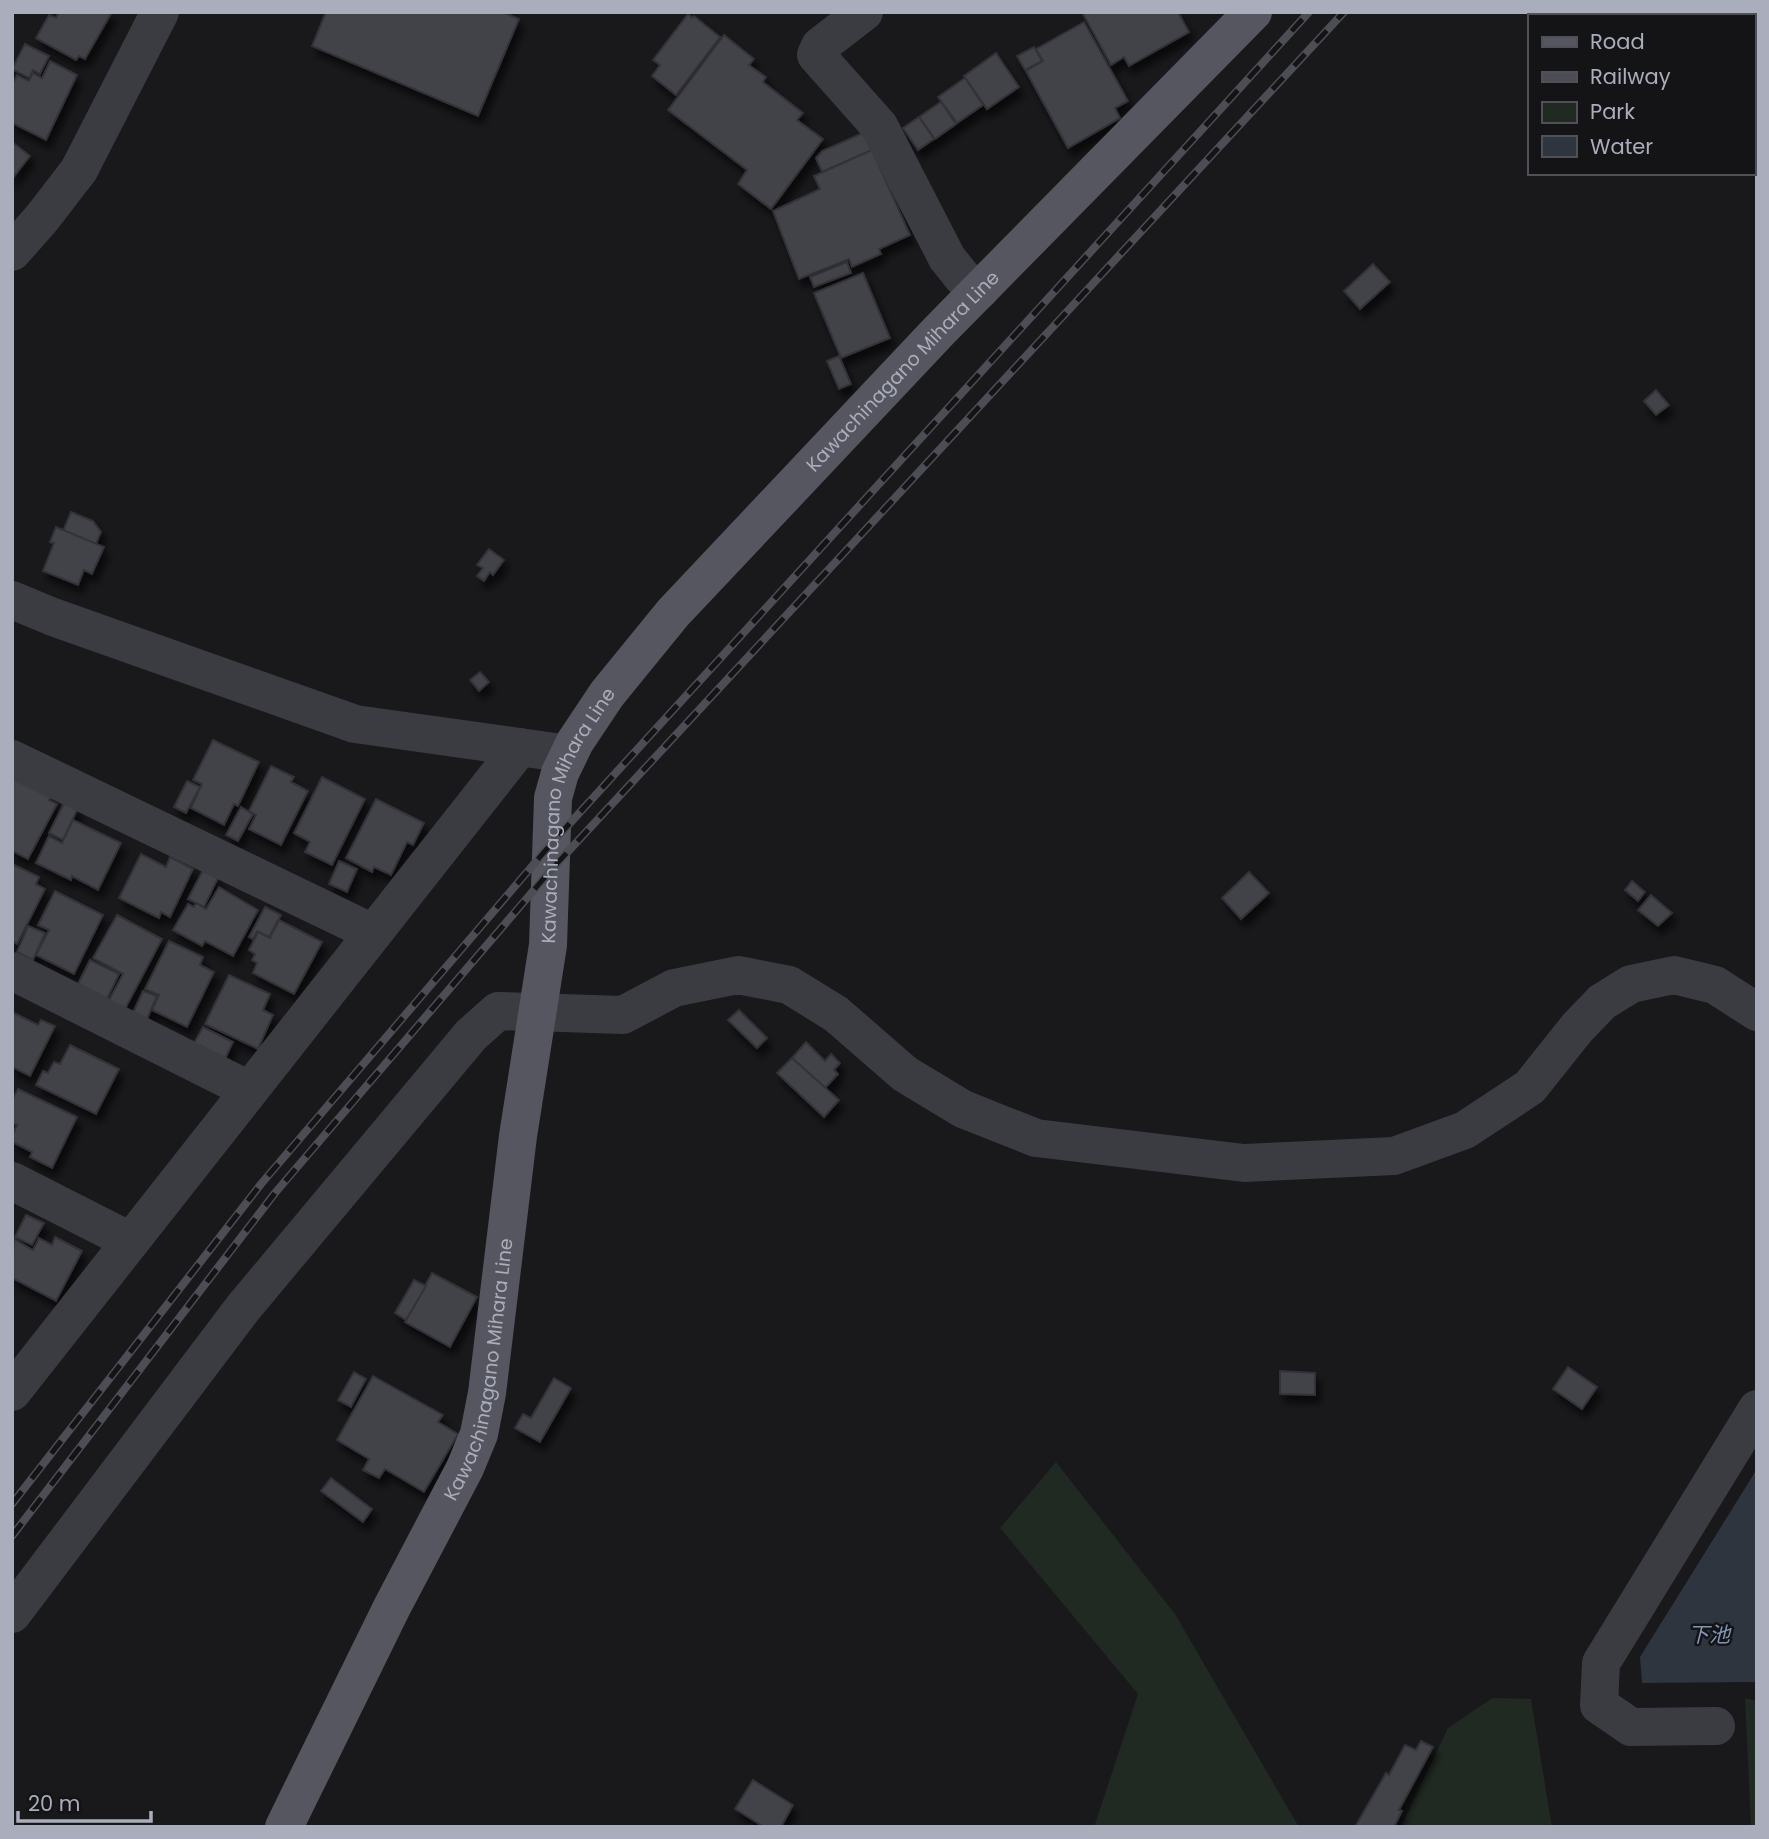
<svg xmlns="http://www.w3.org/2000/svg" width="1769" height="1839" font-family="Poppins,'Noto Sans JP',sans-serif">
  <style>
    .green { fill: #202922 }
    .water { fill: #2e353f }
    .building { fill: #434248; stroke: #333237; stroke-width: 2; filter: url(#shadow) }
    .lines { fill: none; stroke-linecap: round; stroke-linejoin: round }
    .minor { stroke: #3b3b42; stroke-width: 38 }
    .major { stroke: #55565f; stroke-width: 38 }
    .rail-casing { stroke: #4c4d55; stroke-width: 8 }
    .rail { stroke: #141316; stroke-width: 5; stroke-dasharray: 16; stroke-linecap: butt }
    .labels { text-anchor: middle; stroke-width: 5; stroke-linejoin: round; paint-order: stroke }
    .street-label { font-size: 19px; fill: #aaadbb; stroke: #141316 }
    .water-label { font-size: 21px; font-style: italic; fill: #8196b6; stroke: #141316 }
  </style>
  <defs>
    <filter id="shadow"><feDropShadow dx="4.5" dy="8" stdDeviation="3.5" flood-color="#0009"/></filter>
  </defs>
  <rect width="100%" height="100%" fill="#19181b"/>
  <g class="green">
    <polygon points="1056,1462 1175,1614 1299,1827 1094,1827 1138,1694 1000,1528"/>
    <polygon points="1492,1698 1531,1699 1552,1827 1401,1827 1448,1728"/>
    <polygon points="1745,1698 1757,1701 1757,1827 1751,1827"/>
  </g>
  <polygon class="water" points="1757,1469 1757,1682 1642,1683 1640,1657"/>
  <g class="building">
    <polygon points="59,12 112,12 85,59 79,56 76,60 36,38 49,15 56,18"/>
    <polygon points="326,12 503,12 519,19 478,116 312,46"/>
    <polygon points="1082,12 1178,12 1189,32 1129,66 1124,57 1111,65"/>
    <polygon points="688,14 692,18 694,16 720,37 676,95 652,76 660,65 653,60"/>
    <polygon points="1084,22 1128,101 1115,108 1120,118 1068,148 1026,71 1043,61 1036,49"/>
    <polygon points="724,35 754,59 749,65 766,77 763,82 803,113 797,120 823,139 771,209 738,184 747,170 668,110"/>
    <polygon points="25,44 49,56 40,74 33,70 29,78 12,69"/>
    <polygon points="1034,47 1042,61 1025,70 1017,56"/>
    <polygon points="996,53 1019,87 987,109 964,76"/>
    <polygon points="50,61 77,75 46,140 12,123 12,85 17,75 29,81 33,73 42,78"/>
    <polygon points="965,78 983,105 957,123 938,97"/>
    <polygon points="941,102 956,124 935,139 919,117"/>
    <polygon points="919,117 934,139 918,150 903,128"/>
    <polygon points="865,132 872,150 822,172 816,158 822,151"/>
    <polygon points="12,142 30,156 12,179"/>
    <polygon points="872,150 910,235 879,249 881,254 852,267 849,259 799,279 773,211 820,189 814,176"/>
    <polygon points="847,262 851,273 814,287 810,277"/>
    <polygon points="1373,264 1390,282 1360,309 1344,291"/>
    <polygon points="863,273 890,338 841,358 814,293"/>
    <polygon points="839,356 851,384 839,389 827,361"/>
    <polygon points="1656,390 1669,405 1656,415 1644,401"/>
    <polygon points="71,512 93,521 101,532 96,544 63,531"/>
    <polygon points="56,527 104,547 92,574 84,570 78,585 43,571 54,543 50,542"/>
    <polygon points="489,549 504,560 493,575 490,572 484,581 477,576 483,568 477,565"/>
    <polygon points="480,672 489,682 479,691 470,680"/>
    <polygon points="213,740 259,762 238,806 234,804 224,825 191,808 202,784 193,780"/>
    <polygon points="271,766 294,777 291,782 308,791 281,845 249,829 256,815 249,811"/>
    <polygon points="12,776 51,797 49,800 57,804 28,859 12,851"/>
    <polygon points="322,777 365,799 332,865 305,852 310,842 294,833"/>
    <polygon points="187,781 200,787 186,813 174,807"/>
    <polygon points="376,799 424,823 413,845 407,842 391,875 374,867 372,872 346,858"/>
    <polygon points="65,801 78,808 63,840 49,833"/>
    <polygon points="241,807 253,814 238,841 226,835"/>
    <polygon points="73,820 121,843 98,890 72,876 71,880 36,863 49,836 62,843"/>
    <polygon points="141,854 166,867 170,857 193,869 170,917 161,912 159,918 119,898"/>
    <polygon points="339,861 357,869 347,892 329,884"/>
    <polygon points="12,864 39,877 36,884 45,889 17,944 12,941"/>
    <polygon points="203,870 218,878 204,907 188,899"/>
    <polygon points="1249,872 1269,893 1241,919 1222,898"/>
    <polygon points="1632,881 1645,892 1638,901 1625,890"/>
    <polygon points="219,887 258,910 233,956 205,941 202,946 173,930 188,904 194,907 196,903 206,909"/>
    <polygon points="55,891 103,915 74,974 36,955 49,930 38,925"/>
    <polygon points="1651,895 1672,913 1658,926 1638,910"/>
    <polygon points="265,907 281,915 269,937 257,931 253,939 249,937"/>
    <polygon points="117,915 162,939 125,1009 109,1000 123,974 93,958"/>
    <polygon points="279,920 322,942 294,994 253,973 257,963 252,960 255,954 249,950 258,932 270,938"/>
    <polygon points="28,926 45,933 33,960 17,952"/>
    <polygon points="169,941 203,957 200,965 214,972 187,1027 152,1010 159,995 145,989"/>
    <polygon points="90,960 119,974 107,999 78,984"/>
    <polygon points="229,975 270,994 263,1010 273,1015 258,1049 205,1024"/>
    <polygon points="143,991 157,996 147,1019 133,1013"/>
    <polygon points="739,1010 767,1038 757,1048 728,1020"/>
    <polygon points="12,1012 38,1025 41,1020 55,1026 30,1076 12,1067"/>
    <polygon points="203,1027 233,1042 225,1059 194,1043"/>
    <polygon points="806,1042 825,1061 831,1054 840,1063 834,1070 838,1074 825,1088 792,1058"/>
    <polygon points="70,1045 119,1069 96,1114 36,1085 43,1071 48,1073 54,1062 60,1064"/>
    <polygon points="792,1058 839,1100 824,1117 777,1073"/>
    <polygon points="18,1089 77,1117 52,1168 30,1157 32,1152 12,1142 12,1136 17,1125 12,1123 12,1100"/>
    <polygon points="26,1215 44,1223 32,1245 15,1237"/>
    <polygon points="55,1237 82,1251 56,1301 12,1278 14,1239 33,1250 39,1238 52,1245"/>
    <polygon points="432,1273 477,1297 450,1347 405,1322"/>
    <polygon points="414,1280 426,1286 406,1320 395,1313"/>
    <polygon points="1568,1367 1597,1387 1582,1409 1553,1389"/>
    <polygon points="1280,1371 1315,1373 1315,1395 1280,1394"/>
    <polygon points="354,1372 366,1379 351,1407 338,1400"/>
    <polygon points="373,1376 443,1415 438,1422 458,1434 424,1492 385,1469 379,1478 363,1470 369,1459 337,1440"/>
    <polygon points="554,1378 571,1388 540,1442 515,1428 523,1414 531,1418"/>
    <polygon points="331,1478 372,1509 363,1522 321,1491"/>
    <polygon points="1421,1741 1433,1747 1399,1810 1402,1811 1394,1827 1355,1827 1386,1773 1389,1775 1405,1745 1416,1750"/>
    <polygon points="753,1780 793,1805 781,1827 764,1827 735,1809"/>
  </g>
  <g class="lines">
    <g class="minor">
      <polyline points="864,12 820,46 816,55 879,126 947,258 963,278 980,290"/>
      <polyline points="12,252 42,218 79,170 160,12"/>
      <polyline points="12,600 53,617 355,724 569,754"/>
      <polyline points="12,759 373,933"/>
      <polyline points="12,971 249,1090"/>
      <polyline points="12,1181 130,1241"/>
      <polyline points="12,1392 520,747"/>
      <polyline points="12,1614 243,1308 471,1035 498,1011 623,1015 674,988 738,975 789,985 836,1014 905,1074 963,1109 1036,1138 1244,1163 1394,1156 1465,1130 1530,1087 1577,1028 1602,1002 1631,984 1674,975 1715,985 1757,1012"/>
      <polyline points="1716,1726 1631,1727 1599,1705 1601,1663 1757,1409"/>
    </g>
    <path class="major" id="s1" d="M284,1827L392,1607L465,1468L479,1434L487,1393L518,1136L548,945L553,798L560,773L575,742L607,694L673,613L938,332L1253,12"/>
    <defs>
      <g id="rail">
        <polyline points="12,1504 261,1184 551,844 1309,12"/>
        <polyline points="12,1536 275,1193 551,870 1344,12"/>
      </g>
    </defs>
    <use href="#rail" class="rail-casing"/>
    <use href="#rail" class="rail"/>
  </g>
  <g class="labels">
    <g class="street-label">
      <text dy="7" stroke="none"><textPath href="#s1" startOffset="1636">Kawachinagano Mihara Line</textPath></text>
      <text dy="7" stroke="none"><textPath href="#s1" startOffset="1069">Kawachinagano Mihara Line</textPath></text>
      <text dy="7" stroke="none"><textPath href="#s1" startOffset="502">Kawachinagano Mihara Line</textPath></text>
    </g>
    <g class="water-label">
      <text x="1709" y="1642">下池</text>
    </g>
  </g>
  <rect width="1769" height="1839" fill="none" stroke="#aaadbb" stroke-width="28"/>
  <rect x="1528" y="14" width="228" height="161" fill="#141316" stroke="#505158" stroke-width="2"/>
  <rect x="1542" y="37" width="35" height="10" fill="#55565f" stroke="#505158" stroke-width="2"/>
  <text x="1590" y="49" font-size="21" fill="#aaadbb">Road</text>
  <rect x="1542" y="72" width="35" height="10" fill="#4c4d55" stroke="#505158" stroke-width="2"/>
  <text x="1590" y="84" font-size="21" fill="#aaadbb">Railway</text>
  <rect x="1542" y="102" width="35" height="21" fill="#202922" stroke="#505158" stroke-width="2"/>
  <text x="1590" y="119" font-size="21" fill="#aaadbb">Park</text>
  <rect x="1542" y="136" width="35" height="21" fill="#2e353f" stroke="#505158" stroke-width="2"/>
  <text x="1590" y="154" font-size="21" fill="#aaadbb">Water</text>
  <path d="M18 1811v10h133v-10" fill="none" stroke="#aaadbb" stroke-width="3.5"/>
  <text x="28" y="1811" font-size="21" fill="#aaadbb" stroke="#141316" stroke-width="5" paint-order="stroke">20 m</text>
</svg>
